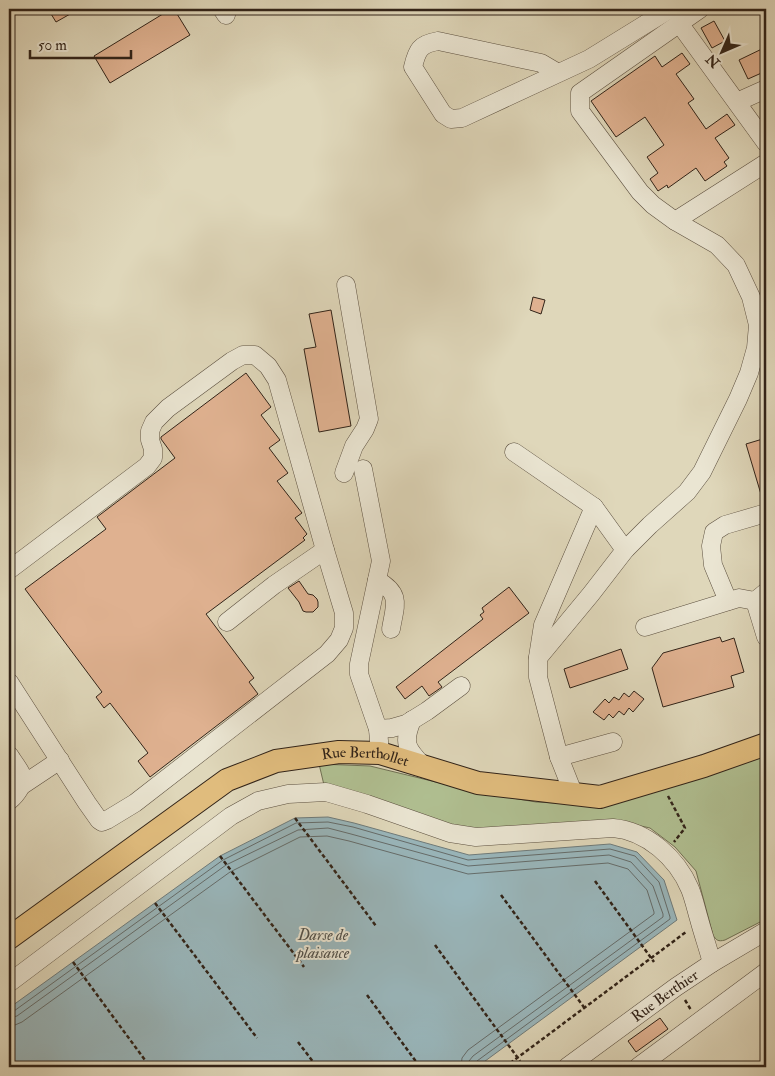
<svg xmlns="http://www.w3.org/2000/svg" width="775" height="1076" font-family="'IM FELL Double Pica',serif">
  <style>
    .green { fill: #b0bf91; stroke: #707154 }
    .water { fill: #99b6bb; stroke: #6f7b7a }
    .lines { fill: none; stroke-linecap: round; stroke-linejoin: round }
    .shore { stroke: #656c6a; stroke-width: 1 }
    .building { fill: #dfb190; stroke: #312318 }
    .minor-casing { stroke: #5c5040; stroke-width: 19 }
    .major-casing { stroke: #312318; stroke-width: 24 }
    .path { stroke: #312318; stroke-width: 2.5; stroke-dasharray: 4 2.5; stroke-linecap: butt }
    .minor { stroke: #eae5d2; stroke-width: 18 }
    .major { stroke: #e0bc7d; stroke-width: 22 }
    .labels { text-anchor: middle; stroke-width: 4; stroke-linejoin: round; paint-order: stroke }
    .street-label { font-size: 15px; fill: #312318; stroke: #eae5d2 }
    .water-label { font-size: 16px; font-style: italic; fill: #504f49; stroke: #eae5d2 }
  </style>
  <rect width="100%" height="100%" fill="#dfd7ba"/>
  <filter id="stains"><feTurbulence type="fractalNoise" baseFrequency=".004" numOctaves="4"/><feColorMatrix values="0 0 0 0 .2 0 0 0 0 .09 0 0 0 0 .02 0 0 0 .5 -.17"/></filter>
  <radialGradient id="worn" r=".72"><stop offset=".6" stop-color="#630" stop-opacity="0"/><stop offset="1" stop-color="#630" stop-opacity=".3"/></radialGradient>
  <path class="green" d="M766,753V919L725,940C718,942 716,940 713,935L696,871L675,847L650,828L615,820L478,829L453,826L324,785L319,764L370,766L477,792L536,802L592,805Z"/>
  <polygon class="water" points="328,817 354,823 469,855 610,844 637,852 664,880 677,920 477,1067 15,1067 9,1059 9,1008 220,856 295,818"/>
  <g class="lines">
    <g class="shore">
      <polyline points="9,1012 14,1011 223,860 296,823 328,822 353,827 468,860 610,849 635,856 659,882 670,917 670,919 477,1061 475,1064 475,1067"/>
      <polyline points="9,1018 17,1016 226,865 298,830 328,828 351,834 468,866 609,855 631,862 653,886 663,914 663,917 473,1056 469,1061 468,1067"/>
      <polyline points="9,1026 15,1025 22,1022 230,872 300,837 327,836 349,841 468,874 608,863 628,869 647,890 654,912 654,914 468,1050 462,1058 461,1067"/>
    </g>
  </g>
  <g class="building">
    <polygon points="48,9 79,9 56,22"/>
    <polygon points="171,9 174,9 190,35 110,83 94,56"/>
    <polygon points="714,21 725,41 712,48 701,28"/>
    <polygon points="766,47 766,71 748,79 739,60"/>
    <polygon points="682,53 690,64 676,74 694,99 688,103 706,129 727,114 735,125 715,138 729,158 724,162 727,166 705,181 696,168 668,188 667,185 658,191 650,179 658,173 647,157 664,145 645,117 616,137 591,101 655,56 662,67"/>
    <polygon points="533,297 545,300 541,314 530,310"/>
    <polygon points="331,310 351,426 319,432 304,349 316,347 309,314"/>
    <polygon points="246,373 271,407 261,415 280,440 269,448 288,473 277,481 302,513 295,518 307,534 303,538 305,540 206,614 254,678 249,682 258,694 150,777 138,761 148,753 110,703 104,708 96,697 102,692 25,589 106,529 97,517 175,458 161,439 161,437"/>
    <polygon points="766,438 766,500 763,501 746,444"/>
    <polygon points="299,581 308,594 313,595 317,599 318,602 318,607 313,612 306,612 303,611 299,602 288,588"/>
    <polygon points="509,587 529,613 438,682 442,687 429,696 422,686 405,699 396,687 483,619 480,615 484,612 482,608"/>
    <polygon points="720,637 722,642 734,638 744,672 731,676 734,687 663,707 652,668 663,653"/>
    <polygon points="621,649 628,669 570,688 564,669"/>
    <polygon points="634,691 644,699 633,712 629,708 624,715 619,711 613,718 609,714 604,720 593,712 605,699 609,703 614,697 619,700 624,693 629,697"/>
    <polygon points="660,1018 668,1029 636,1052 628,1041"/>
  </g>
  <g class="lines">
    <defs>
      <g id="minor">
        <polyline points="222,9 226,15"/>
        <polyline points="679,23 766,143"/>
        <path d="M558,73L541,63L438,41C420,44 417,50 413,67L443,114L451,119L462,118L589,59L670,9"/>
        <polyline points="737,102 766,89"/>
        <polyline points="675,221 766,163"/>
        <polyline points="514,452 594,507 625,550"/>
        <polyline points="363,469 381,561 359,664 359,674 378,729 380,753"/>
        <polyline points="344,473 354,446 365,429 369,419 346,285"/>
        <polyline points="9,570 147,466 153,458 153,449 150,440 150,431 154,422 168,408 232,361 243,355 255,355 268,366 277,380 325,550 344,613 344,628 339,640 327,654 135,803 107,820 102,822 99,820 87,803 9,682"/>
        <path d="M377,580C402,594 395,605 391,629"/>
        <polyline points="766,592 755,601 766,637"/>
        <polyline points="728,601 713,565 711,546 714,532 725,525 766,513"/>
        <polyline points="227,622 274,585 325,550"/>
        <polyline points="645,627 739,598 755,601 766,605"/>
        <polyline points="538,657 543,625 594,507"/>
        <path d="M412,720C402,744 407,749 424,767"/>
        <polyline points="378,729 392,728 406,724 427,711 461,686"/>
        <path d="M9,755C12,760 21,771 22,776C23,786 16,795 9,801"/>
        <polyline points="559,757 613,742"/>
        <polyline points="21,786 60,760"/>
        <polyline points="574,795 559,757 538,677 538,658 591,594 625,550 650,525 687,492 702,472 738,399 749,373 756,348 758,325 751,297 736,265 717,245 675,221 653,205 640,192 580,111 580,93 700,9"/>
        <path d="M9,983L231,816L258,801L288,794L326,792L367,804L450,833L476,837L613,828C647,831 677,858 690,889C694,899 696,909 699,919C703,934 708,948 712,963"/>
        <path id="s1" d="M567,1067L676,987L712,963L766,931"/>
        <polyline points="638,1067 766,972"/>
      </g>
      <g id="major">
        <path id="s2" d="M9,938L227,780L276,761L339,752L380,753L478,783L600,797L704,766L766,744"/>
      </g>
    </defs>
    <use href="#minor" class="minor-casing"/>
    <use href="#major" class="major-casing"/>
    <g class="path">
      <polyline points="668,796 685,828 674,842"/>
      <polyline points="295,818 376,926"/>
      <polyline points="220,856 304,967"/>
      <polyline points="595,881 654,962"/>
      <polyline points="501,895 586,1010"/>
      <polyline points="155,903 257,1038"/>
      <polyline points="435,945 520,1061"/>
      <polyline points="73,962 150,1067"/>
      <polyline points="367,995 420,1067"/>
      <polyline points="685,1000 691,1010"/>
      <polyline points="298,1042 317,1067"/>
      <polyline points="505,1067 686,932"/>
    </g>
    <use href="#minor" class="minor"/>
    <use href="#major" class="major"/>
  </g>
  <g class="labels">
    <g class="street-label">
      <text dy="5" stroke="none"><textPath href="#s2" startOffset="412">Rue Berthollet</textPath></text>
      <text dy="5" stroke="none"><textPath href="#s1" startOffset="121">Rue Berthier</textPath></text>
    </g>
    <g class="water-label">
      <text x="323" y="940">Darse de<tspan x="323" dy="18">plaisance</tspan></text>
    </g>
  </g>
  <rect width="775" height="1076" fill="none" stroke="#dfd7ba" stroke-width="30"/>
  <rect x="10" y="10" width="755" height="1056" fill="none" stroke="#312318" stroke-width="2.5"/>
  <rect x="15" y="15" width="745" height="1046" fill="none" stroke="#312318"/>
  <g transform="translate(722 52) rotate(225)" stroke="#eae5d2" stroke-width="4" paint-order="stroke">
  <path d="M0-4L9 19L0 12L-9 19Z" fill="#312318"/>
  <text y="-8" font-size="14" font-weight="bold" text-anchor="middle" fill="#312318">N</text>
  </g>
  <path d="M30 50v8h101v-8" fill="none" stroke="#312318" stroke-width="2.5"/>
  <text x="38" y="50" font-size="15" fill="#312318" stroke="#eae5d2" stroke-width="4" paint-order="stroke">50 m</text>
  <rect width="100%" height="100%" filter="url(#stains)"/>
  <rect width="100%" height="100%" fill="url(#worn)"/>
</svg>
